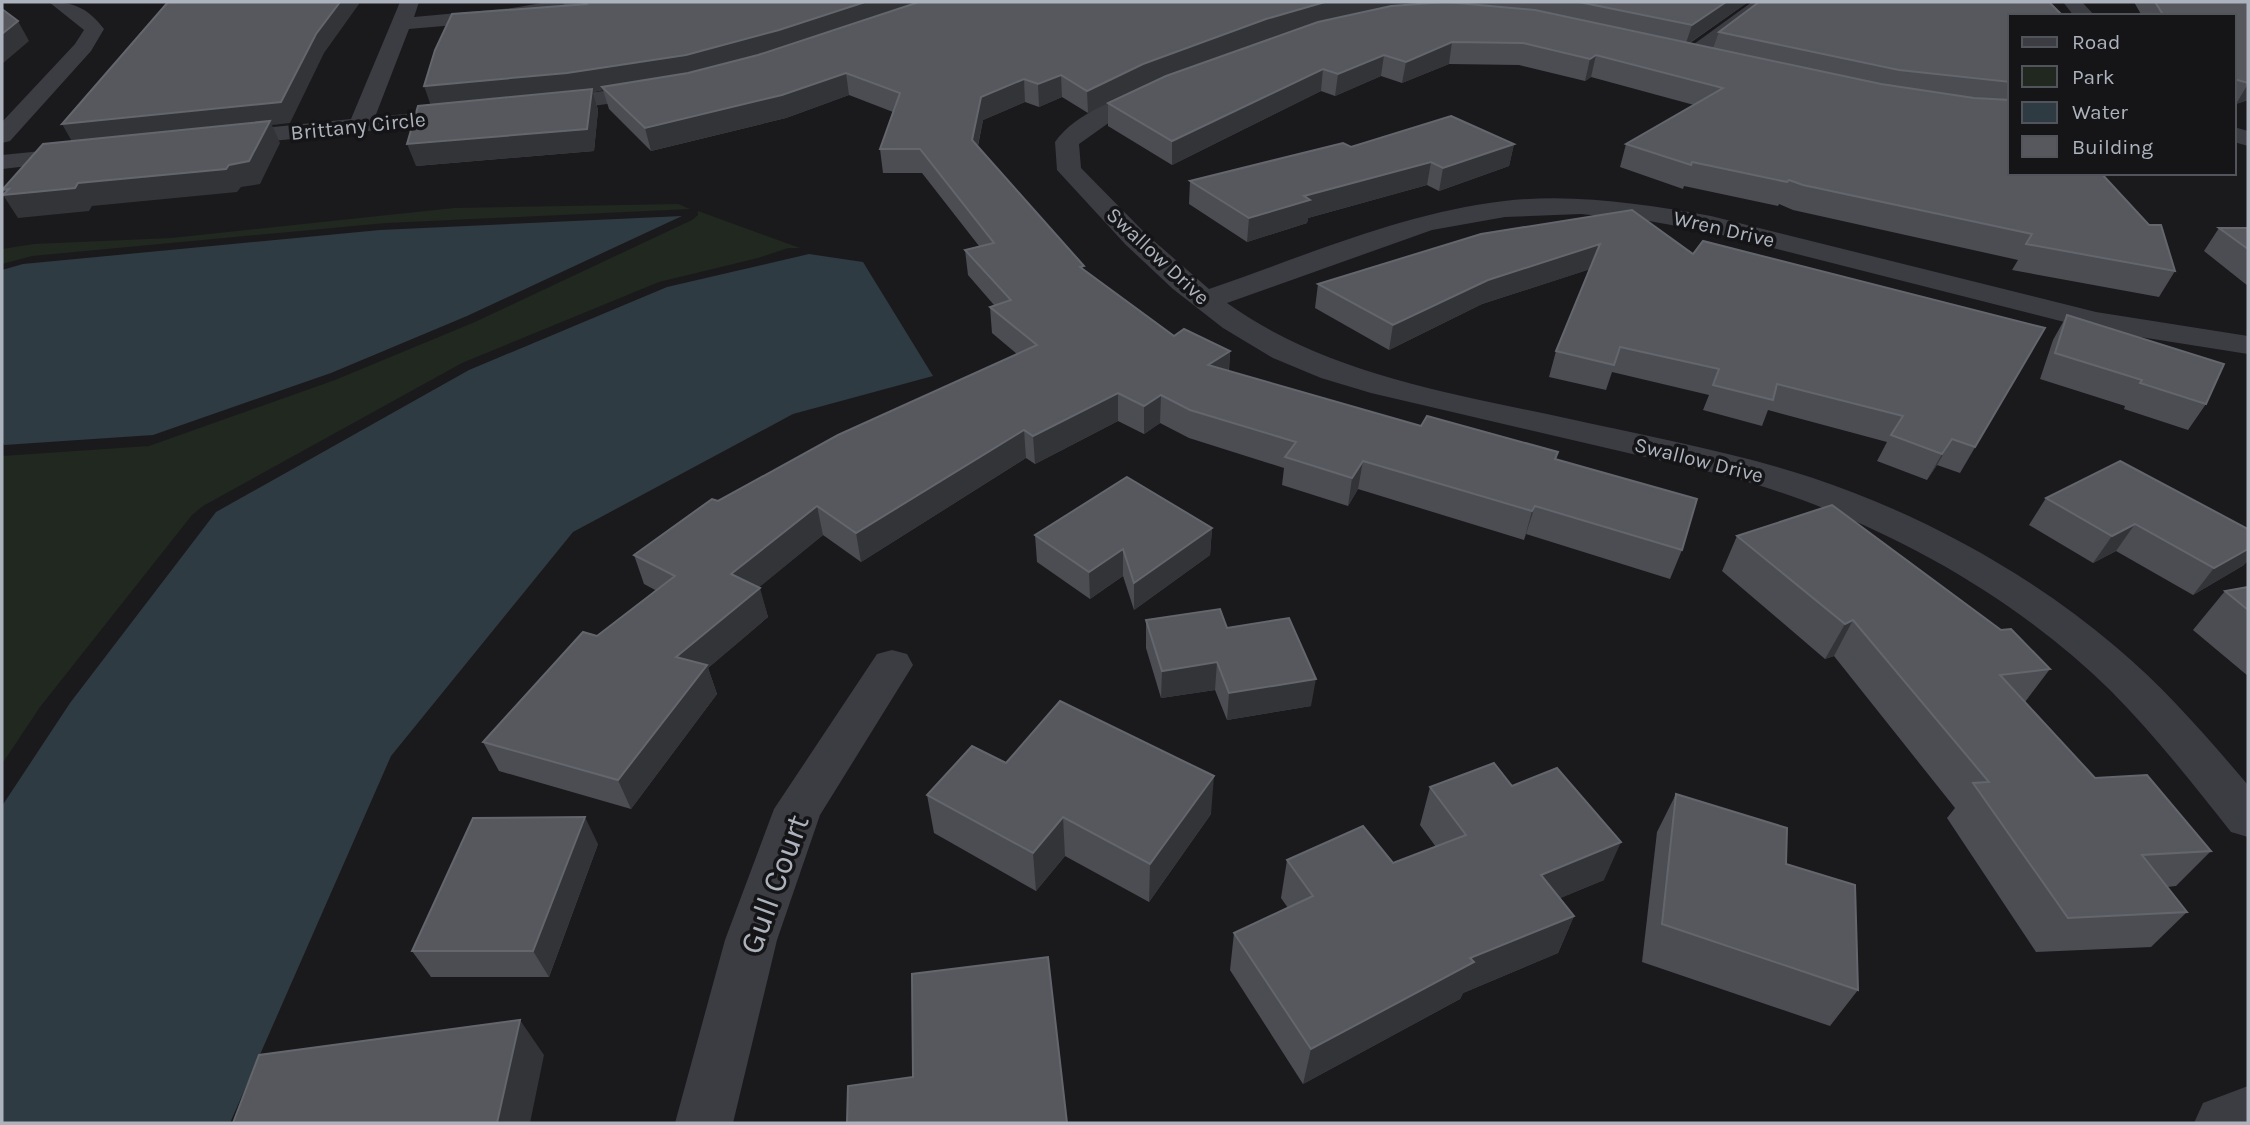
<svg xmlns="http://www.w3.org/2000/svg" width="2250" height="1125" font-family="Karla,sans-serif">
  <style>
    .green { fill: #202820 }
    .water { fill: #2f3b42 }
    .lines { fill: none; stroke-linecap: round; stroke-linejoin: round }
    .minor { fill: #3b3d42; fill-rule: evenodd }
    .tertiary { fill: #3b3d42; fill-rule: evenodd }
    .wall { fill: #4b4d52 }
    .shaded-wall { fill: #333438 }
    .building { fill: #56585e; stroke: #63666c; stroke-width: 2 }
    .labels { text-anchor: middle; stroke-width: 7; stroke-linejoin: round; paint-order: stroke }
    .far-street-label { font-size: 21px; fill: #acb3bd; stroke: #151518 }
    .near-street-label { font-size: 32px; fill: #acb3bd; stroke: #151518 }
  </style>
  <rect width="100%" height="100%" fill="#1a1a1d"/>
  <g class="green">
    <polygon points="678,204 690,209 386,223 32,256 2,264 2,249 34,244 171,238 454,208"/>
    <polygon points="698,211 800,248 788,248 758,258 659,282 462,363 203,506 192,515 40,707 2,764 2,456 149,446 335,380 475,322 692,220 698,215"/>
  </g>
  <g class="water">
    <polygon points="682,216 467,316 331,373 153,435 4,445 2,441 2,270 23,264 380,230"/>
    <polygon points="809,254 863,262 933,376 793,414 573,532 391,756 230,1123 2,1123 2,806 70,703 216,512 469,370 667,287"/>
  </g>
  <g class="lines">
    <g class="minor">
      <path d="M49,2C74,2 88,8 104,29L91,51L10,141L2,143V122L75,44L84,30Z"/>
      <polygon points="400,2 419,2 414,17 512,8 548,2 589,2 579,8 512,20 409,29 375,117 465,108 473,110 476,115 473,120 226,146 218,144 214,139 218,134 226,132 351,119"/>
      <polygon points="1752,2 1765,2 1769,6 1697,60 1683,60 1680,56 1683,52"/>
      <polygon points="2063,2 2082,2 2095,16 2074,16"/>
      <polygon points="656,84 664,86 667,91 664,96 543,113 535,111 532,106 535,101 543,99"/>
      <path d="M1156,86L1164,88L1167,93L1164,98L1117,117L1079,144L1081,168L1146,234L1209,289C1305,256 1402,213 1504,201C1574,193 1643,204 1711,216L2096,312L2248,336V354L2096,330L1710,232L1649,221L1581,214L1505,217L1432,230L1227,303C1328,375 1451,393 1570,419C1651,437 1734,452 1813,478C1921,514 2029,573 2116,647C2165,688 2207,737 2248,785V837L2231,832C2192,783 2154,734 2110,690C2006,588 1866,514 1727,476L1371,393L1321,378L1273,358L1223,328L1173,289L1126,245L1057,170L1055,142C1075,113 1123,95 1156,86Z"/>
      <polygon points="2234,127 2248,131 2248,146 2234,142"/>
      <polygon points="82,147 91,149 94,154 91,159 2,169 2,155"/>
      <polygon points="892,650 907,654 913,665 820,815 777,940 733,1123 675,1123 725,940 774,809 877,654"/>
    </g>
    <polygon class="tertiary" points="2248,1086 2248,1123 2194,1123 2203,1103"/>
  </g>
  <g class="wall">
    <polygon points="563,2 1748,2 1690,43 1713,48 1719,32 2010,16 2010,173 2175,271 2159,297 2012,270 2018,260 1793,210 1779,204 1778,206 1684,186 1683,189 1620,167 1626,144 1694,105 1591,77 1585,81 1519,65 1449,64 1402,83 1381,76 1335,96 1321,91 1172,165 1108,126 1108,103 1088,113 1062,97 1039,107 1025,102 983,120 978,146 1084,270 1174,336 1230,351 1229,371 1421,426 1558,452 1556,459 1682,550 1670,579 1526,534 1524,540 1358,489 1348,506 1282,485 1284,468 1189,438 1160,423 1144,434 1118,421 1035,464 1026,458 861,562 823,535 759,587 768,617 708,668 717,694 631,809 499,771 483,742 597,636 657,591 644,584 634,555 718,501 1017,354 992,333 990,307 994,305 968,275 965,250 979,246 922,173 883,173 880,149 893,112 849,95 786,118 651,151 609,109 603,90 593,92 598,110 594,151 416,166 431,105 564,6"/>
    <polygon points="2134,2 2248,2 2248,100 2236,104 2234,103 2234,16 2142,16"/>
    <polygon points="1514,144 1509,166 1439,191 1427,185 1308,218 1307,223 1247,242 1189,204 1190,181 1351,147"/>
    <polygon points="2219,228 2248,228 2248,286 2204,251"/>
    <polygon points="1693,254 2045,328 1960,473 1937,465 1927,480 1877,461 1887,442 1768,410 1762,426 1703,410 1709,395 1612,372 1606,390 1549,377 1556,351 1590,269 1482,304 1389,350 1315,308 1318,284"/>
    <polygon points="2067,315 2206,404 2188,430 2124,409 2125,406 2040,379 2053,340"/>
    <polygon points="2120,461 2244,565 2193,595 2116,551 2093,563 2029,525 2046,498"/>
    <polygon points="1212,528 1210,555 1134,610 1123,576 1090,599 1037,562 1035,535"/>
    <polygon points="1737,536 2050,669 2025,702 2095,778 2211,851 2176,886 2167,887 2187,912 2151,947 2036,952 1947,818 1955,808 1834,656 1825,659 1722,571"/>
    <polygon points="2248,587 2248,676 2193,630 2225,591"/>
    <polygon points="1146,620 1227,628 1311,706 1227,720 1215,690 1161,698 1146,648"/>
    <polygon points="1006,763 1211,814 1149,902 1065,856 1036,891 934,833 927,795"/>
    <polygon points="1512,786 1604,880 1560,898 1574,916 1558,953 1463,993 1460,999 1303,1084 1230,970 1234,933 1288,908 1281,898 1287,860 1393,863 1436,847 1420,825 1430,787"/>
    <polygon points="1676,794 1858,990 1830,1026 1642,962 1657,832"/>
    <polygon points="598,844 549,977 431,977 412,951"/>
  </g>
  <g class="shaded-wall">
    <polygon points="340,2 358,2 359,4 324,53 290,123 272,125 280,143 260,184 241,187 237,192 92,206 89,211 18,218 3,195 5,195 2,190 74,145 62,124 316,34"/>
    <polygon points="865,2 928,2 691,76 602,87 603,90 593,92 598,110 594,151 416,166 407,144 432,109 424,86"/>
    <polygon points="1325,2 1417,2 1416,7 1331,20 1265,40 1143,86 1088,113 1087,91 1143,64 1266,19"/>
    <polygon points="1726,2 1748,2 1685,46 1692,25"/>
    <polygon points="18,21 29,41 2,64 2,34"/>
    <polygon points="1452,42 1449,64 1402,83 1406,62"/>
    <polygon points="1384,55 1381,76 1335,96 1338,74"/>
    <polygon points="1596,55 1591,77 1585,81 1590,59"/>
    <polygon points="1323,69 1321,91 1172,165 1172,141"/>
    <polygon points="846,73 849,95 786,118 651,151 645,128"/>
    <polygon points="1061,75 1062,97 1039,107 1038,84"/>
    <polygon points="1024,79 1025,102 983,120 974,163 972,140 981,97"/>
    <polygon points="2248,84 2248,100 2236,104"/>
    <polygon points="1514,144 1509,166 1439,191 1443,168"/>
    <polygon points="1431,162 1427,185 1308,218 1307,223 1247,242 1249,218 1304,196"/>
    <polygon points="1600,244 1594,268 1482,304 1389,350 1393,325 1488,280"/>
    <polygon points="1230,351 1228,378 1208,365"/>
    <polygon points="1118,393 1118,421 1035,464 1033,436"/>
    <polygon points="1161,395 1160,423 1144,434 1144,406"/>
    <polygon points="1024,430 1026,458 861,562 856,533"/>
    <polygon points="1952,439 1937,465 1927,480 1942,454"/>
    <polygon points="1363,461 1358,489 1348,506 1352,478"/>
    <polygon points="817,506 823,535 740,603 731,574"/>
    <polygon points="1535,506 1526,534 1524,540 1532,511"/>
    <polygon points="2135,524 2116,551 2093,563 2112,536"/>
    <polygon points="1212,528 1210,555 1134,610 1134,583"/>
    <polygon points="1123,549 1123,576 1090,599 1089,572"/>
    <polygon points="2248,549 2248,561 2244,565 2193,595 2214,568"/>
    <polygon points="760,588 768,617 708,668 717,694 631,809 618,780 676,657"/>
    <polygon points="1853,620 1834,656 1825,659 1845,624"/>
    <polygon points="1217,662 1215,690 1161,698 1162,671"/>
    <polygon points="1316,679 1311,706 1227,720 1229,693"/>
    <polygon points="1214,776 1211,814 1149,902 1150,864"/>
    <polygon points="585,817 598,844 549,977 533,951"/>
    <polygon points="1063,817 1065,856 1036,891 1033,853"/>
    <polygon points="1621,842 1604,880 1527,912 1541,875"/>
    <polygon points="1574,916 1558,953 1463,993 1460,999 1303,1084 1311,1049 1470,958"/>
    <polygon points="520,1020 544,1055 530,1123 497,1123"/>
  </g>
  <g class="building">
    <polygon points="168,2 340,2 316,34 281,102 62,124"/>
    <polygon points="582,2 865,2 779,30 686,55 567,73 424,86 435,50 452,14 588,4"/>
    <polygon points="919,2 1325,2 1266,19 1143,64 1087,91 1061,75 1038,84 1024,79 981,97 972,140 1084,266 1080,267 1174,336 1184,329 1230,351 1208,365 1421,426 1427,416 1558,452 1555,459 1697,499 1682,550 1535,506 1532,511 1363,461 1352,478 1285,457 1296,442 1190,410 1161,395 1144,406 1118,393 1033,436 1024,430 856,533 817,506 731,574 760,588 676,657 707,665 618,780 483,742 583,632 597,636 675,576 634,555 712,499 718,501 838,435 1037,345 990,307 1011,300 965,250 994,243 920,149 880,149 900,93 846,73 782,95 645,128 602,87 688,73 758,55"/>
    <polygon points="1446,2 1535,10 1881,84 1974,98 2010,100 2010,173 2101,173 2149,225 2161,225 2175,271 2026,244 2032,234 1803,185 1789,180 1787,182 1692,162 1691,165 1626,144 1723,88 1596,55 1590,59 1523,43 1452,42 1406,62 1384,55 1338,74 1323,69 1172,141 1108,103 1166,76 1318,22 1391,6"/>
    <polygon points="1579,2 1726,2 1692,25"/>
    <polygon points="1759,2 2049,2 2063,16 2010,16 2010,82 1899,70 1719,32"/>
    <polygon points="2155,2 2248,2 2248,83 2234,79 2234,16 2164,16"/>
    <polygon points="2,9 18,21 2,34"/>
    <polygon points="592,89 587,129 407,144 418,106"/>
    <polygon points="1451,116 1514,144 1443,168 1431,162 1304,196 1310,200 1249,218 1190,181 1343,143 1351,147"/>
    <polygon points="270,121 249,161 229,165 226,169 78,183 75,188 3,195 9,189 2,190 43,144"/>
    <polygon points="1632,210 1693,254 1703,241 2045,328 1975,447 1952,439 1942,454 1891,435 1903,416 1777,384 1773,400 1713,385 1719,369 1620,347 1614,365 1556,351 1600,244 1488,280 1393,325 1318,284 1481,234"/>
    <polygon points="2219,228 2248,228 2248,249"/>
    <polygon points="2067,315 2224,364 2206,404 2140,383 2142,380 2055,353"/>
    <polygon points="2120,461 2248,529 2248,549 2214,568 2135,524 2112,536 2046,498"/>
    <polygon points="1127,477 1212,528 1134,583 1123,549 1089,572 1035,535"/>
    <polygon points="1832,505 2001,630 2011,629 2050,669 2000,675 2095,778 2147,775 2211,851 2142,855 2187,912 2068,918 1973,783 1989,782 1853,620 1845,624 1737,536"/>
    <polygon points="2248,587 2248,610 2225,591"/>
    <polygon points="1220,609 1227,628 1289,618 1316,679 1229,693 1217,662 1162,671 1146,620"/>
    <polygon points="1060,701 1214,776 1150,864 1063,817 1033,853 927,795 972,746 1006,763"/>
    <polygon points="1494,763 1512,786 1557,768 1621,842 1541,875 1574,916 1470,958 1474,962 1311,1049 1234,933 1313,896 1287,860 1363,826 1393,863 1466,835 1430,787"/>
    <polygon points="1676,794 1787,828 1786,864 1855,885 1858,990 1662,924"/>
    <polygon points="585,817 533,951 412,951 473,818"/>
    <polygon points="1048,957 1067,1123 847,1123 848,1086 913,1077 912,974"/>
    <polygon points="520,1020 497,1123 233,1123 259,1055"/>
  </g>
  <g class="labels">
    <g class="far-street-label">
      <text transform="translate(358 126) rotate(-6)" y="7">Brittany Circle</text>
      <text transform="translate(1724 229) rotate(13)" y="7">Wren Drive</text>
      <text transform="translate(1158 256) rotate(43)" y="7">Swallow Drive</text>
      <text transform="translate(1699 460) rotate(14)" y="7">Swallow Drive</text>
    </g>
    <g class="near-street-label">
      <text transform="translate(774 884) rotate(-70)" y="11">Gull Court</text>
    </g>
  </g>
  <rect width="2250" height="1125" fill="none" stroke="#acb3bd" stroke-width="7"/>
  <rect x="2008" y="14" width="228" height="161" fill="#151518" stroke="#51545a" stroke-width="2"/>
  <rect x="2022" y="37" width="35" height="10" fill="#3b3d42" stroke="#51545a" stroke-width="2"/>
  <text x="2072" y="49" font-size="21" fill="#acb3bd">Road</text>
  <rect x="2022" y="66" width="35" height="21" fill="#202820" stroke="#51545a" stroke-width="2"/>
  <text x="2072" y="84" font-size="21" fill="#acb3bd">Park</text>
  <rect x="2022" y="102" width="35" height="21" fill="#2f3b42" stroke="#51545a" stroke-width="2"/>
  <text x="2072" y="119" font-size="21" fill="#acb3bd">Water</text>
  <rect x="2022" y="136" width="35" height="21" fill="#56585e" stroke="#51545a" stroke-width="2"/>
  <text x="2072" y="154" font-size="21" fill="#acb3bd">Building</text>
</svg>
